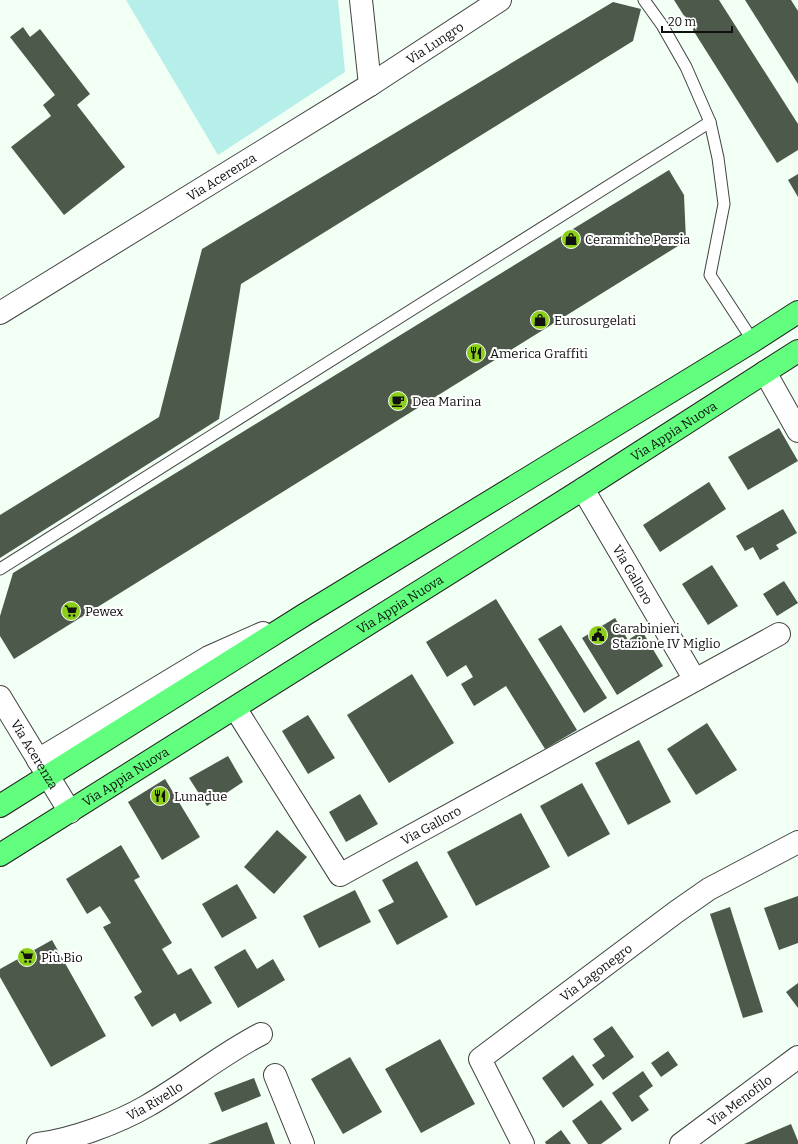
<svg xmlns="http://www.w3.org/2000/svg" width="798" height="1144" font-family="Bitter,serif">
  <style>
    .green { fill: #b6eee9 }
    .building { fill: #4d594a }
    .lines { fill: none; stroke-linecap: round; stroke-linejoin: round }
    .service-casing { stroke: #424242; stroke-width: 13 }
    .minor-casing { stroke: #424242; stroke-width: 24 }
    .primary-casing { stroke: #202020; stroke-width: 24 }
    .service { stroke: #fff; stroke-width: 11 }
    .minor { stroke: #fff; stroke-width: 22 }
    .primary { stroke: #61ff7d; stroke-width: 22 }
    .labels { text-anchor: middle; stroke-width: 4; stroke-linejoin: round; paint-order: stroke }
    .street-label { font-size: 13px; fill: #0f0f0f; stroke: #fff }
    .poi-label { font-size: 13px; fill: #0f0f0f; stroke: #fff; text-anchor: start }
  </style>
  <rect width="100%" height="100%" fill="#f1fff4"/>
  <polygon class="green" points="126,0 338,0 345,72 218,155"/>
  <g class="building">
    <polygon points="674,0 719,0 798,124 798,150 777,163"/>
    <polygon points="745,0 791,0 798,11 798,84"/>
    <polygon points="613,2 641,9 633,41 241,284 219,419 0,558 0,515 159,417 202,249"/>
    <polygon points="23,27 30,37 40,29 90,94 77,105 125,167 64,215 11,147 51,116 43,105 55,95 10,37"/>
    <polygon points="669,170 684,195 686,241 14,659 0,636 0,616 13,573"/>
    <polygon points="798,174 798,197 788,180"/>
    <polygon points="779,428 798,461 748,490 728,457"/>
    <polygon points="709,482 726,509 660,552 643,525"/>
    <polygon points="783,509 797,533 776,545 779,549 760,560 753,547 745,551 736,536"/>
    <polygon points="712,565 738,606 708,625 682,584"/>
    <polygon points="784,581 798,603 777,616 763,594"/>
    <polygon points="496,599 577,730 545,749 506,686 474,706 461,684 473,677 466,665 447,677 426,642"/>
    <polygon points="615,618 628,640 642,631 663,666 617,695 582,638"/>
    <polygon points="561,625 607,698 584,713 538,639"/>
    <polygon points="412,674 454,743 389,783 347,715"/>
    <polygon points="308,715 335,758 308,774 282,731"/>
    <polygon points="707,723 737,770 696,795 667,749"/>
    <polygon points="639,740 671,802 628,825 595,763"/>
    <polygon points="228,756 243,782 207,806 189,778"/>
    <polygon points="165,779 200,837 162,860 128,802"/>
    <polygon points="582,783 610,834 568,857 540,806"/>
    <polygon points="360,794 378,824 346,842 329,812"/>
    <polygon points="521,813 550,867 476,906 447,852"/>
    <polygon points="277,830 307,857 274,894 244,867"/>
    <polygon points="121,845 140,877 134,880 172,943 162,949 178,975 191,968 212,1003 180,1022 175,1013 152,1027 134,997 142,992 103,927 111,923 100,906 87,914 66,879"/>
    <polygon points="417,861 448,917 397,945 378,910 394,902 382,880"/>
    <polygon points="237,884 257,918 222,938 202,904"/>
    <polygon points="355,890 371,922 319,948 303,916"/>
    <polygon points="798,896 798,943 779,950 764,908"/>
    <polygon points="730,907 763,1012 743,1018 710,914"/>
    <polygon points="52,940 106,1036 51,1067 0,977 0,969"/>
    <polygon points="245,949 257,969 273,959 285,980 238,1008 214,967"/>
    <polygon points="798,983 798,1008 786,992"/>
    <polygon points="612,1026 634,1057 603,1080 592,1065 605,1056 593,1039"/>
    <polygon points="440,1039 475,1104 421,1133 385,1069"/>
    <polygon points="668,1051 678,1065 661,1077 651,1063"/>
    <polygon points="573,1055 594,1085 563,1108 542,1078"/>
    <polygon points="350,1057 382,1112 343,1134 311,1079"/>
    <polygon points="643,1071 653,1086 639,1096 649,1110 632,1122 612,1093"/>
    <polygon points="254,1078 261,1096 222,1112 214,1093"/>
    <polygon points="601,1100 622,1129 601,1144 588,1144 572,1121"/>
    <polygon points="267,1122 275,1144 208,1144"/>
    <polygon points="791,1124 798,1141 798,1144 744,1144"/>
    <polygon points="561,1130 571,1144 546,1144 545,1142"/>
  </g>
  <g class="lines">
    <defs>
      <g id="service">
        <polyline points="644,0 662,25 686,67 710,122 718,158 724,204 710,275 753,341"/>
        <polyline points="0,569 710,122"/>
      </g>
      <g id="minor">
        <polyline points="361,0 370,85"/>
        <path id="s1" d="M0,313L370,85L500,0"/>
        <polyline points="765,372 798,431"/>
        <path id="s2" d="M583,489L695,680"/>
        <path id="s3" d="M0,697L70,812"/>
        <path id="s4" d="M235,708L340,875L779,634"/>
        <polyline points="38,760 209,657 263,633"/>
        <polyline points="275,1075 303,1144"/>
        <path id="s5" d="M38,1144C71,1140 118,1123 147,1106C186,1084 220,1055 261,1034"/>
        <path id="s6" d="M523,1144L480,1059L676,912L709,889L798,842"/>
        <path id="s7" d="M681,1144L798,1057"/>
      </g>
      <g id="primary">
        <polyline points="0,806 304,615 753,341 798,312"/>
        <path id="s8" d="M0,855L583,489L798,351"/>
      </g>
    </defs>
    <use href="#service" class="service-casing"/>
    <use href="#minor" class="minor-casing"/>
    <use href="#primary" class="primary-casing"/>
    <use href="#service" class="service"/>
    <use href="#minor" class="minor"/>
    <use href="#primary" class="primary"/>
  </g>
  <defs>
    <symbol id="shop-disc" viewBox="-11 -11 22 22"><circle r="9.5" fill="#8ace18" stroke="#fff"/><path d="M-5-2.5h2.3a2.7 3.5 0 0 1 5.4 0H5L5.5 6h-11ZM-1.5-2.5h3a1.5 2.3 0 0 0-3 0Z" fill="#111"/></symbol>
    <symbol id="restaurant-disc" viewBox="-11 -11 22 22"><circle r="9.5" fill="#8ace18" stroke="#fff"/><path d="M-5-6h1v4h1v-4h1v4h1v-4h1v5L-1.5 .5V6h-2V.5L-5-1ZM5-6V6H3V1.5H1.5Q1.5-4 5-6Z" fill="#111"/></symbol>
    <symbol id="cafe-disc" viewBox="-11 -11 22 22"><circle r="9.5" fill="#8ace18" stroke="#fff"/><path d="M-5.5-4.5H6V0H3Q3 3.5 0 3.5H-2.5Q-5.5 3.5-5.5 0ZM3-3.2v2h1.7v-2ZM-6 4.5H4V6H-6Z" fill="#111"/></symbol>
    <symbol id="supermarket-disc" viewBox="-11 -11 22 22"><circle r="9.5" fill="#8ace18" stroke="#fff"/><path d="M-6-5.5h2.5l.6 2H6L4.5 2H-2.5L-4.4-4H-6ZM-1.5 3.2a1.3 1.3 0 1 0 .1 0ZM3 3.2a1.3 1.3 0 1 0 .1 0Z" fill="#111"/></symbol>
    <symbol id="civic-disc" viewBox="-11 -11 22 22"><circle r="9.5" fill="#8ace18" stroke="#fff"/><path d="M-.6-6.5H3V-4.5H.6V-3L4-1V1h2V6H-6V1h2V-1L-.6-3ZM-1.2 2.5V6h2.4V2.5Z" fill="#111"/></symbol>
  </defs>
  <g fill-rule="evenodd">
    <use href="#shop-disc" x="560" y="228" width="22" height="22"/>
    <use href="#shop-disc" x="529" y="309" width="22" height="22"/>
    <use href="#restaurant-disc" x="465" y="342" width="22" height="22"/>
    <use href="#cafe-disc" x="387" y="390" width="22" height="22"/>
    <use href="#supermarket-disc" x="60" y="600" width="22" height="22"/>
    <use href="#civic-disc" x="587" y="624" width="22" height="22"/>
    <use href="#restaurant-disc" x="149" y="785" width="22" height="22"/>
    <use href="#supermarket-disc" x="16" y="946" width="22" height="22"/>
  </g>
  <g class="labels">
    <g class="street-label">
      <text dy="5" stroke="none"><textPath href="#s1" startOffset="512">Via Lungro</textPath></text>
      <text dy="5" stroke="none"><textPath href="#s1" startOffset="260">Via Acerenza</textPath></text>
      <text dy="5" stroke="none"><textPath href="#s8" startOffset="796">Via Appia Nuova</textPath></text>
      <text dy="5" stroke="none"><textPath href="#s2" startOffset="99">Via Galloro</textPath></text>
      <text dy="5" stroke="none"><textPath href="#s8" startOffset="472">Via Appia Nuova</textPath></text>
      <text dy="5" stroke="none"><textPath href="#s3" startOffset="67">Via Acerenza</textPath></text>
      <text dy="5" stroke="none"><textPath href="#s8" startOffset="148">Via Appia Nuova</textPath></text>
      <text dy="5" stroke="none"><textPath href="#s4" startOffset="301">Via Galloro</textPath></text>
      <text dy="5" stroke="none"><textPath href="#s6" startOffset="240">Via Lagonegro</textPath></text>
      <text dy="5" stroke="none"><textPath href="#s5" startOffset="125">Via Rivello</textPath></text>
      <text dy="5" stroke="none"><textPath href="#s7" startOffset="73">Via Menofilo</textPath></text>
    </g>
    <g class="poi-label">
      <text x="585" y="244">Ceramiche Persia</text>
      <text x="554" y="325">Eurosurgelati</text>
      <text x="490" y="358">America Graffiti</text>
      <text x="412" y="406">Dea Marina</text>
      <text x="85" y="616">Pewex</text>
      <text x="612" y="633">Carabinieri<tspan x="612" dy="15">Stazione IV Miglio</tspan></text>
      <text x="174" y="801">Lunadue</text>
      <text x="41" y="962">Più Bio</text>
    </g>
  </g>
  <path d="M662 26v6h70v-6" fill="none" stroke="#0f0f0f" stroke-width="2"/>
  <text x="668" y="26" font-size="12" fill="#0f0f0f" stroke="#ffffff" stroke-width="3" paint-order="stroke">20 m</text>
</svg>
